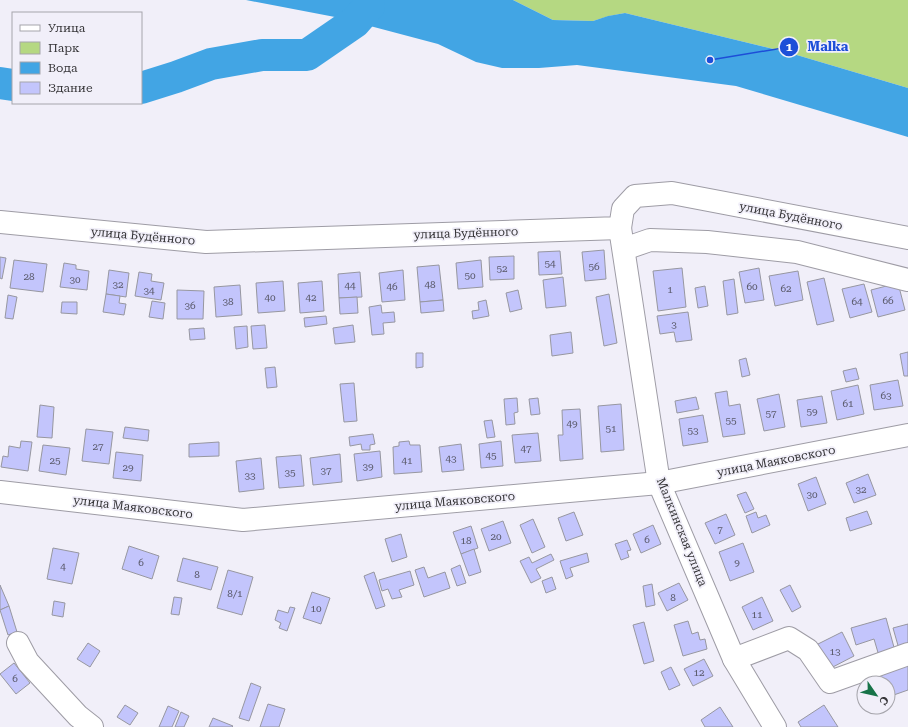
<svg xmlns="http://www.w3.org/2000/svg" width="908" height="727" font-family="'Roboto Serif',serif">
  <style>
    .green { fill: #b5d882 }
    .water { fill: #42a5e4 }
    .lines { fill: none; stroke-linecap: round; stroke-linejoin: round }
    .river { stroke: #42a5e4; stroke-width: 32 }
    .building { fill: #c3c5fc; stroke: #9797a0 }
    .minor-casing { stroke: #9e9ca5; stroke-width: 24 }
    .minor { stroke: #fff; stroke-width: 22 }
    .labels { text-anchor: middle; stroke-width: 3.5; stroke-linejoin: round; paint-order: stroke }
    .number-label { font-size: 10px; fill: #595969 }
    .street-label { font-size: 12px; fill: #363538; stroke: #f1eff9 }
    .leader { fill: none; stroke: #1d4ed8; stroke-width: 1.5 }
    .callout-dot { fill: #1d4ed8; stroke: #f1eff9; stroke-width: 1.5 }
    .mark-label { font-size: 12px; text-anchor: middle; font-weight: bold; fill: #fff }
    .callout-label { font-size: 13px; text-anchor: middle; font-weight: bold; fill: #1d4ed8; stroke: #f1eff9; stroke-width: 3.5; stroke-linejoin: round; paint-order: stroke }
  </style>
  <rect width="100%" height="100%" fill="#f1eff9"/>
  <polygon class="green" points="513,0 908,0 908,88 790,53 625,13 609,16 593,21 553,20"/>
  <polygon class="water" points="246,0 513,0 553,20 593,21 608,16 625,13 790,53 908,88 908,137 736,86 577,65 539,68 502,68 476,62 438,44 355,22 335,17"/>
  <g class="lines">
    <g class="river">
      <polyline points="0,83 13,85"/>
      <polyline points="141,88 176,77 211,64 262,55 307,55 355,22 369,6"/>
    </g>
  </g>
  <g class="building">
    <polygon points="604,250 606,279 585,281 582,252"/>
    <polygon points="560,251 562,274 539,275 538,252"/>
    <polygon points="514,256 514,279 490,280 489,257"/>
    <polygon points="0,257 6,258 2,279 0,278"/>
    <polygon points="14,260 47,264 43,292 10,288"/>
    <polygon points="481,260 483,287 458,289 456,263"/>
    <polygon points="64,263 76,265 76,269 89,271 87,290 60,287"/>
    <polygon points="439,265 443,300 420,302 417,267"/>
    <polygon points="682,268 686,307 658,311 653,271"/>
    <polygon points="759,268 764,300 745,303 739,272"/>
    <polygon points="109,270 129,273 126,297 106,294"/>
    <polygon points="403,270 405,300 382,302 379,273"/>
    <polygon points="798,271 803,300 775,306 769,276"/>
    <polygon points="139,272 152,274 151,281 164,283 161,300 135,296"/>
    <polygon points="360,272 362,297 339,298 338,274"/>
    <polygon points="563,277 566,306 546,308 543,280"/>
    <polygon points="824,278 834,321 817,325 807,282"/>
    <polygon points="734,279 738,313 727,315 723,281"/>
    <polygon points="283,281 285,311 258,313 256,283"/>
    <polygon points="322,281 324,311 300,313 298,283"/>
    <polygon points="898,283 905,310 878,317 871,290"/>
    <polygon points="864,284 872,312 850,318 842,289"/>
    <polygon points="240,285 242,315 216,317 214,287"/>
    <polygon points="705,286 708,306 698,308 695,288"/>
    <polygon points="177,290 204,291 203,319 177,319"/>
    <polygon points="518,290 522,309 510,312 506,293"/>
    <polygon points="106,294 120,296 119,303 126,304 124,315 103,312"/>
    <polygon points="609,294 617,343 604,346 596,297"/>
    <polygon points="8,295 17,297 13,319 5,318"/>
    <polygon points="357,297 358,313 340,314 339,298"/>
    <polygon points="443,300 444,311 421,313 420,302"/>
    <polygon points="486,300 489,316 473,319 472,311 479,310 478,302"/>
    <polygon points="152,301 165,303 163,319 149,317"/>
    <polygon points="62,302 77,302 77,314 61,313"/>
    <polygon points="381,305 382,313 394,312 395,322 383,323 384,334 372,335 369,307"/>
    <polygon points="688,312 692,340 676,342 674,332 660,334 657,316"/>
    <polygon points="326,316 327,324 305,327 304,318"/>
    <polygon points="265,325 267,348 253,349 251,326"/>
    <polygon points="353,325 355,342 335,344 333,328"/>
    <polygon points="247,326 248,347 236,349 234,327"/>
    <polygon points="204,328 205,339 190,340 189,329"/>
    <polygon points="571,332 573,353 552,356 550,335"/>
    <polygon points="908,352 908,376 904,376 900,354"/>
    <polygon points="416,353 423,353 423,367 416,368"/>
    <polygon points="746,358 750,375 742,377 739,360"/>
    <polygon points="275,367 277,387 267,388 265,368"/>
    <polygon points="856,368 859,379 846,382 843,371"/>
    <polygon points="898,380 903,406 874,410 870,385"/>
    <polygon points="354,383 357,421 344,422 340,384"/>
    <polygon points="858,385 864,414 837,420 831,391"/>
    <polygon points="727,391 729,406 740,404 745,434 723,437 715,393"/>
    <polygon points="779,394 785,427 764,431 757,399"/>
    <polygon points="822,396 827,423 801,427 797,400"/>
    <polygon points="696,397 699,409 677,413 675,401"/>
    <polygon points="517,398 518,412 514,413 515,424 506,425 504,399"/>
    <polygon points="538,398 540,414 531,415 529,399"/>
    <polygon points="621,404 624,450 601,452 598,406"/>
    <polygon points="40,405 54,407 52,438 37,437"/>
    <polygon points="580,409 583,459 560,461 558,435 563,435 562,410"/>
    <polygon points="703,415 708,442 683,446 679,419"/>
    <polygon points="492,420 495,437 487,438 484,421"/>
    <polygon points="125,427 149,430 148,441 123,438"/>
    <polygon points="86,429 113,432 109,464 82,461"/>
    <polygon points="538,433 541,461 515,463 512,435"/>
    <polygon points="373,434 375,444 370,445 370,450 362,450 361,444 350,446 349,437"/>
    <polygon points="21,441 32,442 28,471 1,467 3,456 8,457 9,446 20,448"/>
    <polygon points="409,441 410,445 420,445 422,472 394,474 393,447 399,446 399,442"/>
    <polygon points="501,441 503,466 481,468 479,444"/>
    <polygon points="219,442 219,456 189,457 189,444"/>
    <polygon points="461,444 464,470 442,472 439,447"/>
    <polygon points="43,445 70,448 66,475 39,471"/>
    <polygon points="380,451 382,477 357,481 354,454"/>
    <polygon points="116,452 143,455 141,481 113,478"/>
    <polygon points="340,454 342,482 313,485 310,458"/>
    <polygon points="301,455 304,486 279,488 276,457"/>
    <polygon points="261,458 264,489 239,492 236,461"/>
    <polygon points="868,474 876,495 854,503 846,483"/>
    <polygon points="816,477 826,504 808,511 798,484"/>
    <polygon points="746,492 754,509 745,513 737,495"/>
    <polygon points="867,511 872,524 850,531 846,518"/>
    <polygon points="574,512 583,535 566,541 558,518"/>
    <polygon points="756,512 758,518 766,515 770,525 752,533 746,516"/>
    <polygon points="726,514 735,535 715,544 705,523"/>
    <polygon points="533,519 545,547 532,553 520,525"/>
    <polygon points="503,521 511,543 489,551 481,529"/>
    <polygon points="653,525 661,544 641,553 633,534"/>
    <polygon points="471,526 478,548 461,554 453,532"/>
    <polygon points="401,534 407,557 392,562 385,539"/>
    <polygon points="627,540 631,550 627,551 629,557 621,560 615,544"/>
    <polygon points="743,543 754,572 730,581 719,552"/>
    <polygon points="129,546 159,556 152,579 122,569"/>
    <polygon points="53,548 79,553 72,584 47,579"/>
    <polygon points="474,549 481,572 469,576 461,554"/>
    <polygon points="587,553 589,562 570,568 573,576 566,579 560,561"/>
    <polygon points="551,554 554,560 536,569 541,578 531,583 520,561 529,557 532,563"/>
    <polygon points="183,558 218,567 211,590 177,581"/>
    <polygon points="460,565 466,583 457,586 451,569"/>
    <polygon points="424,567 428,578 445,572 450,588 424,597 415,570"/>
    <polygon points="228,570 253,577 242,615 217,608"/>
    <polygon points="410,571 414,585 399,590 402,597 392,599 388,589 382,591 379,580"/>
    <polygon points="374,572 385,606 376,609 364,576"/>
    <polygon points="552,577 556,589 546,593 542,581"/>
    <polygon points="679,583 688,600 667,611 658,593"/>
    <polygon points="652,584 655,605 646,607 643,586"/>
    <polygon points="0,585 9,606 0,610"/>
    <polygon points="790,585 801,607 792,612 780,590"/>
    <polygon points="312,592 330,598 321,624 303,618"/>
    <polygon points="174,597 182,598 179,615 171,614"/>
    <polygon points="762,597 773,621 753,630 742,607"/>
    <polygon points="54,601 65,603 63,617 52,615"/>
    <polygon points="9,606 17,632 8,635 0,610"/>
    <polygon points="290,607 295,608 287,631 279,628 281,623 275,620 278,610 288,613"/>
    <polygon points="886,618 895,651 879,656 874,639 856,645 851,628"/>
    <polygon points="688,621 692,634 698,632 700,640 705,639 707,649 683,656 674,625"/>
    <polygon points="644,622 654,661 644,664 633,625"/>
    <polygon points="908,624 908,647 899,649 893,628"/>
    <polygon points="842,632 854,656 829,669 816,645"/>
    <polygon points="88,643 100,651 90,667 77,659"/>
    <polygon points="704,659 713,676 693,686 684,669"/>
    <polygon points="908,662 908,690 888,697 888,683 875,683 872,674"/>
    <polygon points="14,663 30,683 16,694 0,674"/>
    <polygon points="671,667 680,685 669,690 661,672"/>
    <polygon points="251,683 261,687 249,721 239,718"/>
    <polygon points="268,704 285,709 279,727 260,727"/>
    <polygon points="125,705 138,713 130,725 117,717"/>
    <polygon points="824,705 838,727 801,727 798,722"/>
    <polygon points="168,706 179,711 172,727 159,727"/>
    <polygon points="720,707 733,727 705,727 701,720"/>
    <polygon points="181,712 189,716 184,727 175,727"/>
    <polygon points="213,718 233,726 232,727 209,727"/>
  </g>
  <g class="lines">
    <defs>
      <g id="minor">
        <polyline points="0,222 206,242 620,228 623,209 635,196 672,193 908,238"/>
        <polyline points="620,228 659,483 734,659 775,727"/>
        <polyline points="624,249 650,240 707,242 797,252 908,280"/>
        <polyline points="0,492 243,520 659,483 908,435"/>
        <polyline points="18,643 28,662 78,716 92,727"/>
        <polyline points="734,659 789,638 808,650 830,682 908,654"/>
      </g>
    </defs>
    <use href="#minor" class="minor-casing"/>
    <use href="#minor" class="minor"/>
  </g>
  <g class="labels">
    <g class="number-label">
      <text x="550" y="267">54</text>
      <text x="594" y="270">56</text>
      <text x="502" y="272">52</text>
      <text x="470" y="279">50</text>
      <text x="29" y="280">28</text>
      <text x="75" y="283">30</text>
      <text x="118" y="288">32</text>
      <text x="430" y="288">48</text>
      <text x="350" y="289">44</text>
      <text x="392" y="290">46</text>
      <text x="752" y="290">60</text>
      <text x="786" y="292">62</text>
      <text x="670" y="293">1</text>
      <text x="149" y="294">34</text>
      <text x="270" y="301">40</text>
      <text x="311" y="301">42</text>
      <text x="888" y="304">66</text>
      <text x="228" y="305">38</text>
      <text x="857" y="305">64</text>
      <text x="190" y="309">36</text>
      <text x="674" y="328">3</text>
      <text x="886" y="399">63</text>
      <text x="848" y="407">61</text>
      <text x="812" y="415">59</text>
      <text x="771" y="417">57</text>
      <text x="731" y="424">55</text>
      <text x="572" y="427">49</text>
      <text x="611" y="432">51</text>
      <text x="693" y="434">53</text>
      <text x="98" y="450">27</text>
      <text x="526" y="452">47</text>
      <text x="491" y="459">45</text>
      <text x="451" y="462">43</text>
      <text x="55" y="464">25</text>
      <text x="407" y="464">41</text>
      <text x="368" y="470">39</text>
      <text x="128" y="471">29</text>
      <text x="326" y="474">37</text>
      <text x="290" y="476">35</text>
      <text x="250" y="479">33</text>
      <text x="861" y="493">32</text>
      <text x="812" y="498">30</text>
      <text x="720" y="533">7</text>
      <text x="496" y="540">20</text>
      <text x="647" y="543">6</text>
      <text x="466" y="544">18</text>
      <text x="141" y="566">6</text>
      <text x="737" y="566">9</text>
      <text x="63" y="570">4</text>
      <text x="197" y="578">8</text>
      <text x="235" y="597">8/1</text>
      <text x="673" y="601">8</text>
      <text x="316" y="612">10</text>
      <text x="757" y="618">11</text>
      <text x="835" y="655">13</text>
      <text x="699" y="676">12</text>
      <text x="15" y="682">6</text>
    </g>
    <g class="street-label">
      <text transform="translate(791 216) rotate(11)" y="4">улица Будённого</text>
      <text transform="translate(466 233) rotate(-2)" y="4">улица Будённого</text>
      <text transform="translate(143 236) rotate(5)" y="4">улица Будённого</text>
      <text transform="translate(776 461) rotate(-11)" y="4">улица Маяковского</text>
      <text transform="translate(455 501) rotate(-5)" y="4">улица Маяковского</text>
      <text transform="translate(133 507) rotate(7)" y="4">улица Маяковского</text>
      <text transform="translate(682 532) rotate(68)" y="4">Малкинская улица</text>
    </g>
  </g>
  <path class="leader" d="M710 60L789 47"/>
  <g class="callout-dot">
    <circle cx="710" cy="60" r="4"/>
    <circle cx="789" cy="47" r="10"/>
  </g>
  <g class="mark-label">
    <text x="789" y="51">1</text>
  </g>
  <g class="callout-label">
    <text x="828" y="51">Malka</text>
  </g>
  <rect x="12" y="12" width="130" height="92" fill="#f1eff9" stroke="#a6a5ac"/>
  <rect x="20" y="25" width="20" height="6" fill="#ffffff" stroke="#a6a5ac"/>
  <text x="48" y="32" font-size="12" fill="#363538">Улица</text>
  <rect x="20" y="42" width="20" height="12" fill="#b5d882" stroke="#a6a5ac"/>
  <text x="48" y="52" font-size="12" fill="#363538">Парк</text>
  <rect x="20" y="62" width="20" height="12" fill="#42a5e4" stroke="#a6a5ac"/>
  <text x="48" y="72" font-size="12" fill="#363538">Вода</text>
  <rect x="20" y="82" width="20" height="12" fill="#c3c5fc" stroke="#a6a5ac"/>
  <text x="48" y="92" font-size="12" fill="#363538">Здание</text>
  <g transform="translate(876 695) rotate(124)"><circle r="19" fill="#f1eff9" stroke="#a6a5ac"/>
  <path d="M0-3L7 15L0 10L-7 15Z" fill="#177348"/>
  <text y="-6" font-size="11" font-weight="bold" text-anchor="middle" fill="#363538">С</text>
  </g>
</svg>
